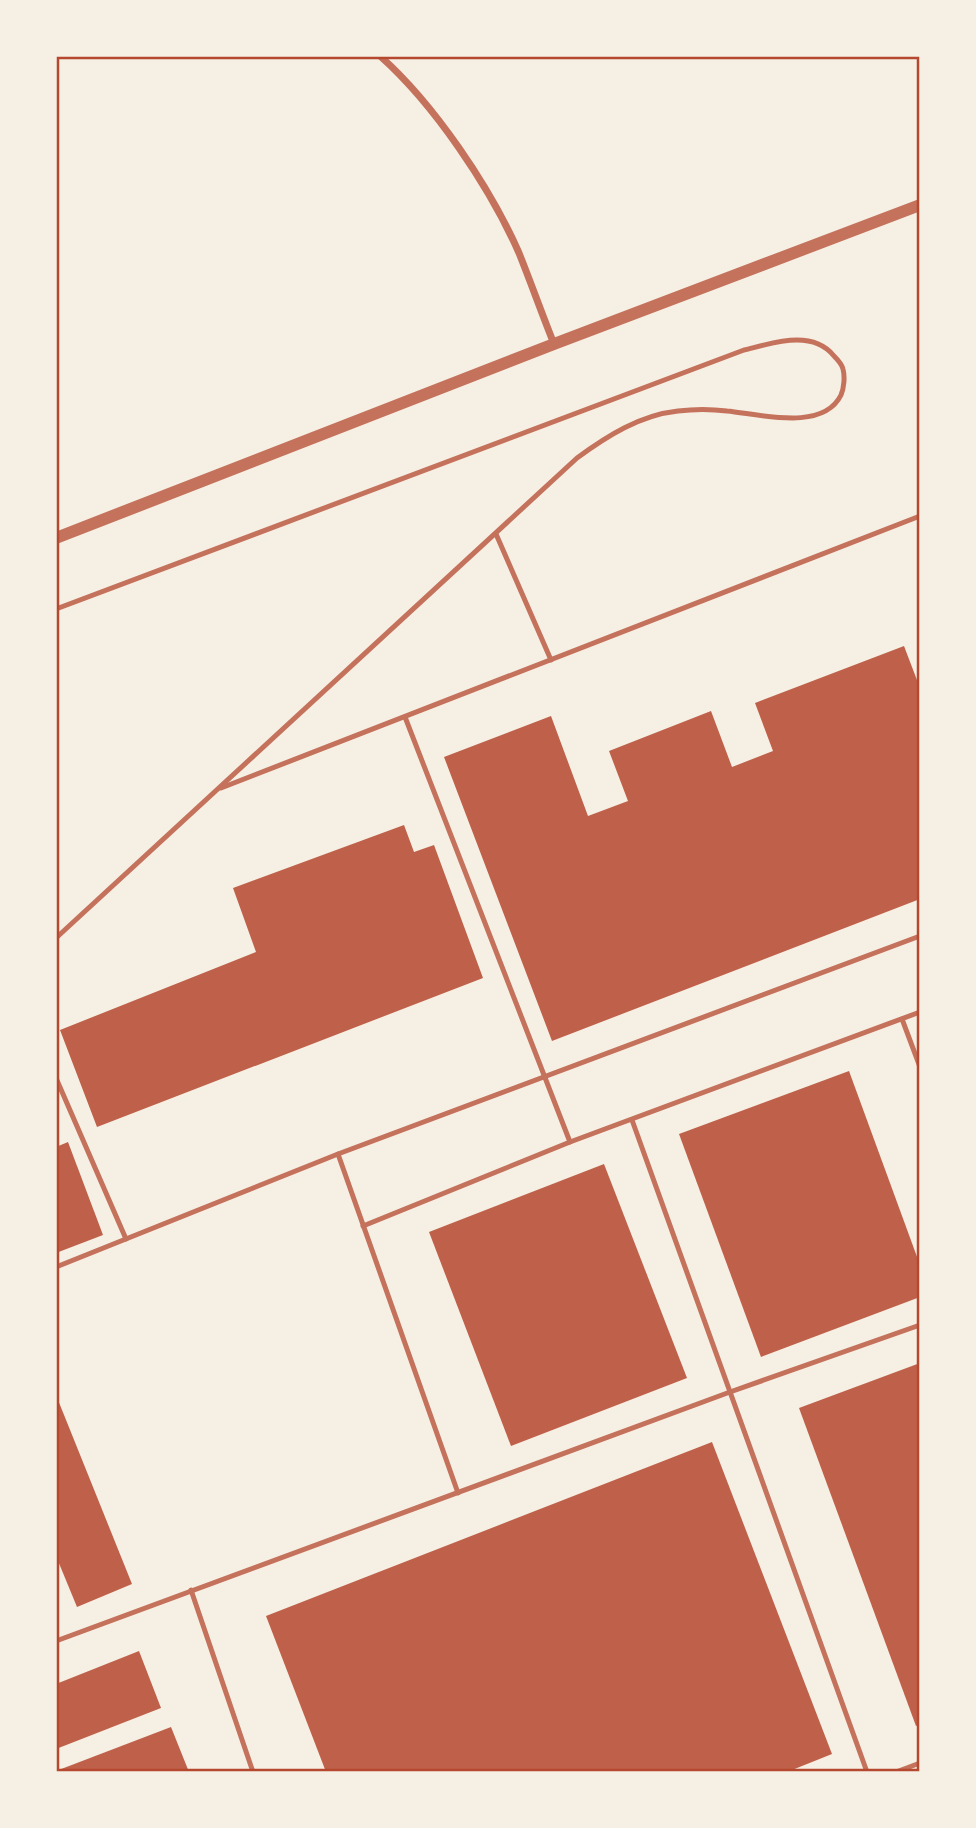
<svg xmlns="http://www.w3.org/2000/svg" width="976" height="1828" font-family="'PT Sans',sans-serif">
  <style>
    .building { fill: #bf614a }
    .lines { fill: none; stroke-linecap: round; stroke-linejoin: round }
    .service { stroke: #c5725c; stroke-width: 5 }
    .minor { stroke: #c5725c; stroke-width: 7 }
    .tertiary { stroke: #c5725c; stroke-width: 12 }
    .neatline { fill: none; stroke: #b5482f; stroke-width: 2.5 }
  </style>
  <rect width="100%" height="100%" fill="#f6efe4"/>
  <g class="building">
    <polygon points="904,646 920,688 920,899 552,1041 444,757 551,716 588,816 628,801 609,751 711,711 732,767 773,751 755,703"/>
    <polygon points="404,825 414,852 434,845 483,978 97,1127 60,1030 256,952 233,888"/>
    <polygon points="849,1071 920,1265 920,1297 761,1357 679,1134"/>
    <polygon points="68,1142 103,1235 56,1253 56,1147"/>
    <polygon points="604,1164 687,1378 511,1446 429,1232"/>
    <polygon points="920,1363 920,1725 916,1726 799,1408"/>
    <polygon points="56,1395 132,1584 77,1607 56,1556"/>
    <polygon points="712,1442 832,1754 787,1772 326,1772 266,1616"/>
    <polygon points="139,1651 161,1708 56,1749 56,1684"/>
    <polygon points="171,1727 189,1772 56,1772 56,1771"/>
  </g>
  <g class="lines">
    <g class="service">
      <polyline points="496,534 551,660"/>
      <path d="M56,609L744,350C773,343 812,329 834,356C838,360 842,364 843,369C845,377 844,388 841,395C823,432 759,414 727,411C711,409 694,409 678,411C640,415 607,436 577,458L56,938"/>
      <polyline points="405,717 570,1142"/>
      <polyline points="221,788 920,516"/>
      <polyline points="902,1019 920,1067"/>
      <polyline points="56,1078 126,1239"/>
      <polyline points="632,1120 867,1772"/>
      <polyline points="338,1154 458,1493"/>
      <polyline points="363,1226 570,1142 920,1012"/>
      <polyline points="56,1267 338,1154 920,936"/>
      <polyline points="191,1590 253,1772"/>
      <polyline points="56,1641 730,1392 920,1325"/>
      <polyline points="896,1772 920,1763"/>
    </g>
    <path class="minor" d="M380,56C434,104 490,187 519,253C531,283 542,314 554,344"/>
    <polyline class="tertiary" points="56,538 554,344 920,205"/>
  </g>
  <rect width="976" height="1828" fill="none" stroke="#f6efe4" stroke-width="116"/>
  <rect x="58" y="58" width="860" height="1712" class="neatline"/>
</svg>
